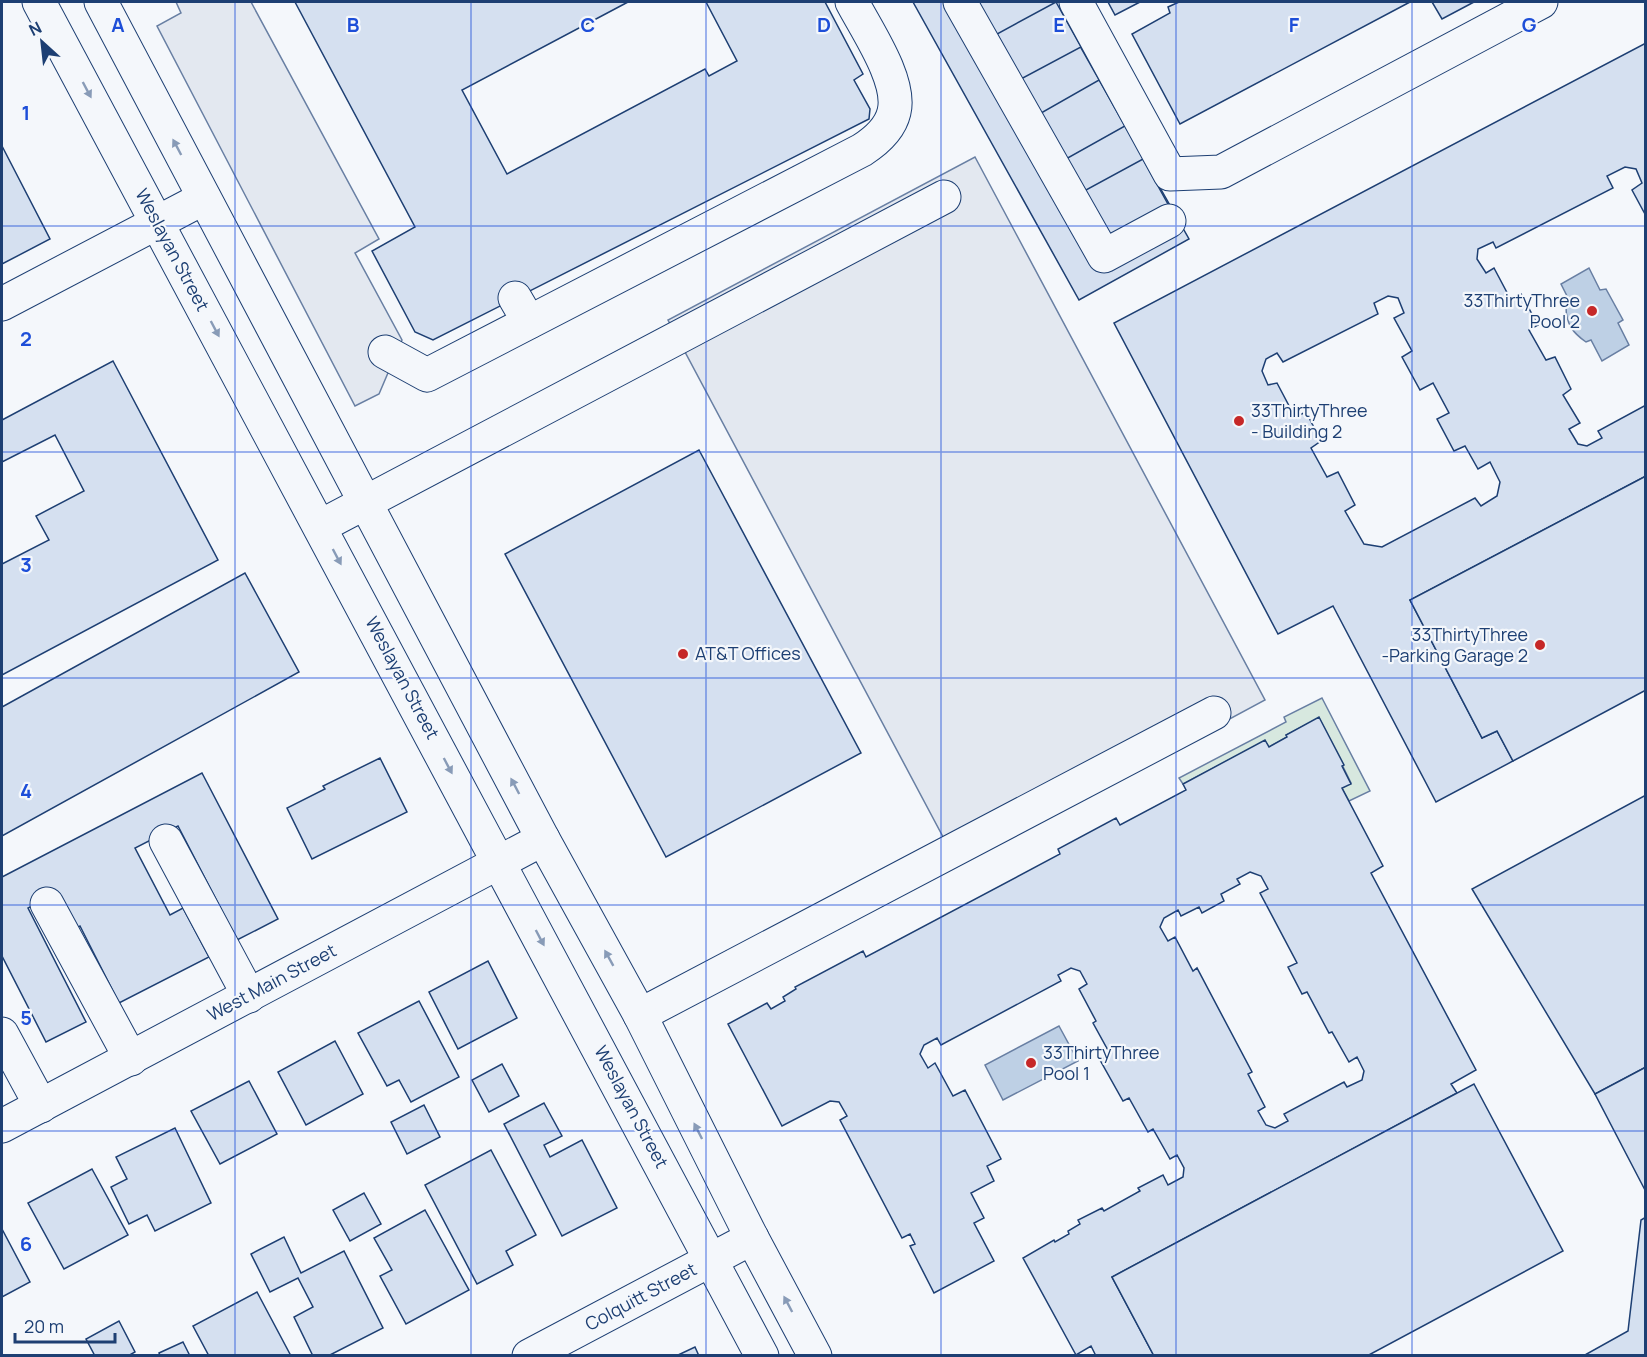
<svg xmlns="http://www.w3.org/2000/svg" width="1647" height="1357" font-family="Manrope,sans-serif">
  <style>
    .green { fill: #d7e8df; stroke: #687fa3; stroke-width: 1.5 }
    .parking { fill: #e3e8f0; stroke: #687fa3; stroke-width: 1.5 }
    .water { fill: #bed0e5; stroke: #687fa3; stroke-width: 1.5 }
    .building { fill: #d5e0f0; stroke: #1d3f73; stroke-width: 1.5; fill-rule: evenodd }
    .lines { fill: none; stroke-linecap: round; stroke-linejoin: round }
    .minor-casing { stroke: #1d3f73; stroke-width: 35 }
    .major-casing { stroke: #1d3f73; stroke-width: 35 }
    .minor { stroke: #f4f7fb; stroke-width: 33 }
    .major { stroke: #f4f7fb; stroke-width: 33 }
    .oneway { fill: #889bb7 }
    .grid { fill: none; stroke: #1d4ed8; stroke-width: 1.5; stroke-opacity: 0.55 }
    .poi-dot { fill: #c62828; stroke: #f4f7fb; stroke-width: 2 }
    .labels { text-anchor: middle; stroke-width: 4.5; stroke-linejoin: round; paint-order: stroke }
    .street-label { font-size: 18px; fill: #1d3f73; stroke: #f4f7fb }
    .poi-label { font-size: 18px; fill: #1d3f73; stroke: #f4f7fb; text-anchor: start }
    .grid-label { font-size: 20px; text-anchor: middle; font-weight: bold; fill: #1d4ed8; stroke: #f4f7fb; stroke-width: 4.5; stroke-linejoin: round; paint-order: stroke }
  </style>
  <rect width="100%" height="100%" fill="#f4f7fb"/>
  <polygon class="green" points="1322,698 1370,791 1349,801 1342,788 1351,783 1319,718 1286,735 1287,737 1269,747 1265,741 1183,784 1179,778 1286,722 1284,717"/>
  <g class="parking">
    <polygon points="176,2 251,2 379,239 355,253 402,340 379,394 355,406 157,26 181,13"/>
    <polygon points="975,157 1265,700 958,865 668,320"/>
  </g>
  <g class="water">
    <path d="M1589,268L1600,290L1606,289L1623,320L1618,323L1629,345L1602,361L1591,340L1586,342C1573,333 1566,324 1566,307L1571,304L1561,284Z"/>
    <polygon points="1059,1026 1078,1061 1003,1100 985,1065"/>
  </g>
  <g class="building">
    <polygon points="295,2 628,2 462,90 507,174 705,69 709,76 737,61 706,2 825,2 863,74 854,80 870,109 869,119 433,340 415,332 372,251 415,227"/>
    <polygon points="913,2 1055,2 1189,239 1079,300"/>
    <polygon points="1056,2 1081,47 1021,79 997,34"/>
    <polygon points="1108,2 1140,2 1115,15"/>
    <polygon points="1179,2 1410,2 1180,124 1132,34 1170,13 1168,7"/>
    <polygon points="1432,2 1474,2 1442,19"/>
    <path d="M1646,43V216L1632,190L1642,183L1636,169L1625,167L1607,176L1613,188L1496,248L1493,242L1478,249L1477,259L1486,273L1494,268L1511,300L1521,294L1538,325L1529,330L1546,360L1555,357L1571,389L1563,395L1580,423L1569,429L1578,444L1587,446L1602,438L1598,431L1646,405V476L1410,600L1482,738L1497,731L1513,761L1436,802L1333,606L1278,634L1114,323ZM1388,296L1398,298L1404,313L1394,318L1412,351L1402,357L1420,390L1433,383L1449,413L1437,419L1454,451L1465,446L1478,469L1490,462L1500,482L1497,496L1481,506L1475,498L1382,547L1364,544L1345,511L1355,505L1338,472L1327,477L1311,448L1321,441L1306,412L1295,417L1277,383L1268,385L1262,371L1266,359L1277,353L1283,362L1378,314L1374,303Z"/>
    <polygon points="1099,80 1125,126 1066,159 1041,113"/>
    <polygon points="2,146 50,239 2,264"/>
    <polygon points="1143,159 1169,206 1110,239 1084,191"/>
    <polygon points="113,361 218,560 2,675 2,564 49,540 36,516 84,491 55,435 2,462 2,420"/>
    <polygon points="699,450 861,753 666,857 505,554"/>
    <polygon points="1646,476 1646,690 1513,761 1497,731 1482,738 1410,600"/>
    <polygon points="245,573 299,672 2,836 2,707"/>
    <path d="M1319,717L1344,765L1342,766L1351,784L1342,788L1383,866L1371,873L1476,1070L1451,1084L1457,1093L1112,1277L1154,1356H1096L1091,1346L1076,1355L1023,1258L1054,1240L1055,1242L1069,1234L1068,1231L1080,1224L1078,1220L1102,1208L1104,1211L1140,1191L1138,1188L1163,1175L1168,1185L1183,1177L1184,1168L1177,1155L1170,1159L1153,1129L1148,1132L1129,1098L1123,1101L1100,1060L1110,1054L1093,1023L1096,1021L1079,989L1087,984L1080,971L1071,968L1058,975L1061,981L941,1045L937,1038L924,1045L920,1054L928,1068L935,1063L953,1096L965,1090L1001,1159L987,1166L994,1181L971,1193L984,1218L974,1223L994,1261L934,1293L910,1246L915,1244L910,1234L902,1238L840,1120L847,1116L839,1102L830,1101L782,1126L728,1024L767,1003L771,1009L785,1001L783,997L796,989L795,987L863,951L866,957L1060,854L1058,849L1116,818L1120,825L1186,790L1183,784L1265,740L1269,747L1287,737L1286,735ZM1250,872L1261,876L1268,889L1260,893L1297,963L1288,967L1302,994L1307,992L1329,1033L1332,1032L1349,1062L1357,1057L1364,1071L1362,1080L1347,1087L1344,1082L1284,1114L1288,1121L1275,1128L1266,1125L1258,1111L1265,1107L1248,1074L1252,1072L1197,968L1193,971L1175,937L1168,941L1160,927L1164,918L1178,910L1181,916L1199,907L1202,913L1224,901L1221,894L1240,884L1237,879Z"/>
    <polygon points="380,758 407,812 312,859 287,808 325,789 323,786"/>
    <polygon points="202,773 278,919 237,940 178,826 135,848 170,915 183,908 209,957 119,1003 80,926 75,929 56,893 28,908 86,1022 46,1042 2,956 2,877"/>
    <polygon points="1646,795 1646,1067 1595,1094 1472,889"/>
    <polygon points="488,961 517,1018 458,1049 429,992"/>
    <polygon points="419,1001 459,1077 411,1102 399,1080 387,1086 358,1033"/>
    <polygon points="335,1041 363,1094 306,1125 278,1072"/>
    <polygon points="502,1064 519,1096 489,1112 472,1080"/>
    <polygon points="1646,1067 1646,1192 1595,1094"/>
    <polygon points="249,1081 277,1134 220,1164 191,1111"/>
    <polygon points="1474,1084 1563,1251 1367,1356 1154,1356 1112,1277"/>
    <polygon points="544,1103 562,1136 544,1145 550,1157 582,1140 617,1208 562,1236 504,1124"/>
    <polygon points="424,1105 440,1137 407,1154 391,1122"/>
    <polygon points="175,1128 211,1203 155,1231 147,1215 129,1224 111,1187 127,1179 116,1157"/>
    <polygon points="491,1150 536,1235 506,1251 513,1265 477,1284 425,1185"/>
    <polygon points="92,1169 128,1235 64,1269 28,1203"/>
    <polygon points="364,1193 381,1224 350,1241 333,1210"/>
    <polygon points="425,1210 469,1290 406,1324 380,1276 392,1270 374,1238"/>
    <polygon points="1646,1217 1646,1356 1583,1356 1628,1331 1641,1220"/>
    <polygon points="2,1229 30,1282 2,1297"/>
    <polygon points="284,1237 301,1273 344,1251 383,1328 328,1356 313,1356 294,1317 313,1307 298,1278 270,1292 251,1254"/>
    <polygon points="257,1292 291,1356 209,1356 193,1326"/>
    <polygon points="119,1321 135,1352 128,1356 95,1356 86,1339"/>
    <polygon points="183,1342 190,1356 160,1356 159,1353"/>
    <polygon points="695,1347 699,1356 676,1356"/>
  </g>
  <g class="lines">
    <defs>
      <g id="minor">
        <polyline points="960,2 1104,256 1169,221"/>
        <polyline points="1076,2 1170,174 1221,172 1541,2"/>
        <polyline points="515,298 529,322"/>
        <polyline points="2,304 204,198"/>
        <path d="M385,352L427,375L862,150C876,141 890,129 894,112C902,81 866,29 852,2"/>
        <polyline points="321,526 944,197"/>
        <polyline points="166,841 249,996"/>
        <polyline points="47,904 131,1059"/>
        <polyline points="640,1015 1214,713"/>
        <polyline points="2,1034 41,1106"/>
        <polyline points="2,1126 543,839"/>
        <polyline points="529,1356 752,1238"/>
      </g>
      <g id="major">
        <polyline points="39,2 762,1356"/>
        <polyline points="101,2 543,839 640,1015 752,1238 815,1356"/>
      </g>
    </defs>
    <use href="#minor" class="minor-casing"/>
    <use href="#major" class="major-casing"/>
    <use href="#minor" class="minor"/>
    <use href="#major" class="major"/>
  </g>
  <defs><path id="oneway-solid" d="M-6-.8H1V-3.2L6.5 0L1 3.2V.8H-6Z" transform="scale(1.5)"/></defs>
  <g class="oneway">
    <use href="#oneway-solid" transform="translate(87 90) rotate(62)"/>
    <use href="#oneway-solid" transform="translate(177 147) rotate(-118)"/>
    <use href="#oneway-solid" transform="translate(215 329) rotate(62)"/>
    <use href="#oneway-solid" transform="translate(337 557) rotate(62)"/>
    <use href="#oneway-solid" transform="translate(448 766) rotate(62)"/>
    <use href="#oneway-solid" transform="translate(515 786) rotate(-118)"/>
    <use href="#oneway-solid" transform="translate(540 938) rotate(62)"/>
    <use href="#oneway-solid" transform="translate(609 958) rotate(-119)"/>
    <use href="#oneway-solid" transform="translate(698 1131) rotate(-117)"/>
    <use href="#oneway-solid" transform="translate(788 1304) rotate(-118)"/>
  </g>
  <path class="grid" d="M235,2V1356M471,2V1356M706,2V1356M941,2V1356M1176,2V1356M1412,2V1356M2,226H1646M2,452H1646M2,678H1646M2,905H1646M2,1131H1646"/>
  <g class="poi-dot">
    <circle cx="1592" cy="311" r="6"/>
    <circle cx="1239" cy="421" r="6"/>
    <circle cx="1540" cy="645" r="6"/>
    <circle cx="683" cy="654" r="6"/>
    <circle cx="1031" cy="1063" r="6"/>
  </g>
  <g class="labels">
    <g class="street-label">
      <text transform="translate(172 250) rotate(62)" y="6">Weslayan Street</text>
      <text transform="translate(402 678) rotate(62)" y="6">Weslayan Street</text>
      <text transform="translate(272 983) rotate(-28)" y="6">West Main Street</text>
      <text transform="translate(631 1107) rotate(62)" y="6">Weslayan Street</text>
      <text transform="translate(641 1297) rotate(-28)" y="6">Colquitt Street</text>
    </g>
    <g class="poi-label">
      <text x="1580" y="307" text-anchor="end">33ThirtyThree<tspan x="1580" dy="21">Pool 2</tspan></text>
      <text x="1251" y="417">33ThirtyThree<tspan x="1251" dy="21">- Building 2</tspan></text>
      <text x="1528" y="641" text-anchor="end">33ThirtyThree<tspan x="1528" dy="21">-Parking Garage 2</tspan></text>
      <text x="695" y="660">AT&amp;T Offices</text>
      <text x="1043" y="1059">33ThirtyThree<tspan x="1043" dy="21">Pool 1</tspan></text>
    </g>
  </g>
  <g class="grid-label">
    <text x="118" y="32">A</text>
    <text x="353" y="32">B</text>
    <text x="588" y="32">C</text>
    <text x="824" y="32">D</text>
    <text x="1059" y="32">E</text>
    <text x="1294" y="32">F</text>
    <text x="1529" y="32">G</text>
    <text x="26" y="120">1</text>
    <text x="26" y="346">2</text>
    <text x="26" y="572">3</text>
    <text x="26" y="798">4</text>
    <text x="26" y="1025">5</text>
    <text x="26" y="1251">6</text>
  </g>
  <rect width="1647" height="1357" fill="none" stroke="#1d3f73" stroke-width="6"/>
  <g transform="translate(42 42) rotate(333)" stroke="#f4f7fb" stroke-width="4.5" paint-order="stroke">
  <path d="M0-4.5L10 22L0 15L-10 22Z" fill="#1d3f73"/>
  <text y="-9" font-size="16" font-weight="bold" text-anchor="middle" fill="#1d3f73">N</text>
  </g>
  <path d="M15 1333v9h100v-9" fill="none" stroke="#1d3f73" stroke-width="3"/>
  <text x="24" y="1333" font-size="18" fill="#1d3f73" stroke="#f4f7fb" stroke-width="4.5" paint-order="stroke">20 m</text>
</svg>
